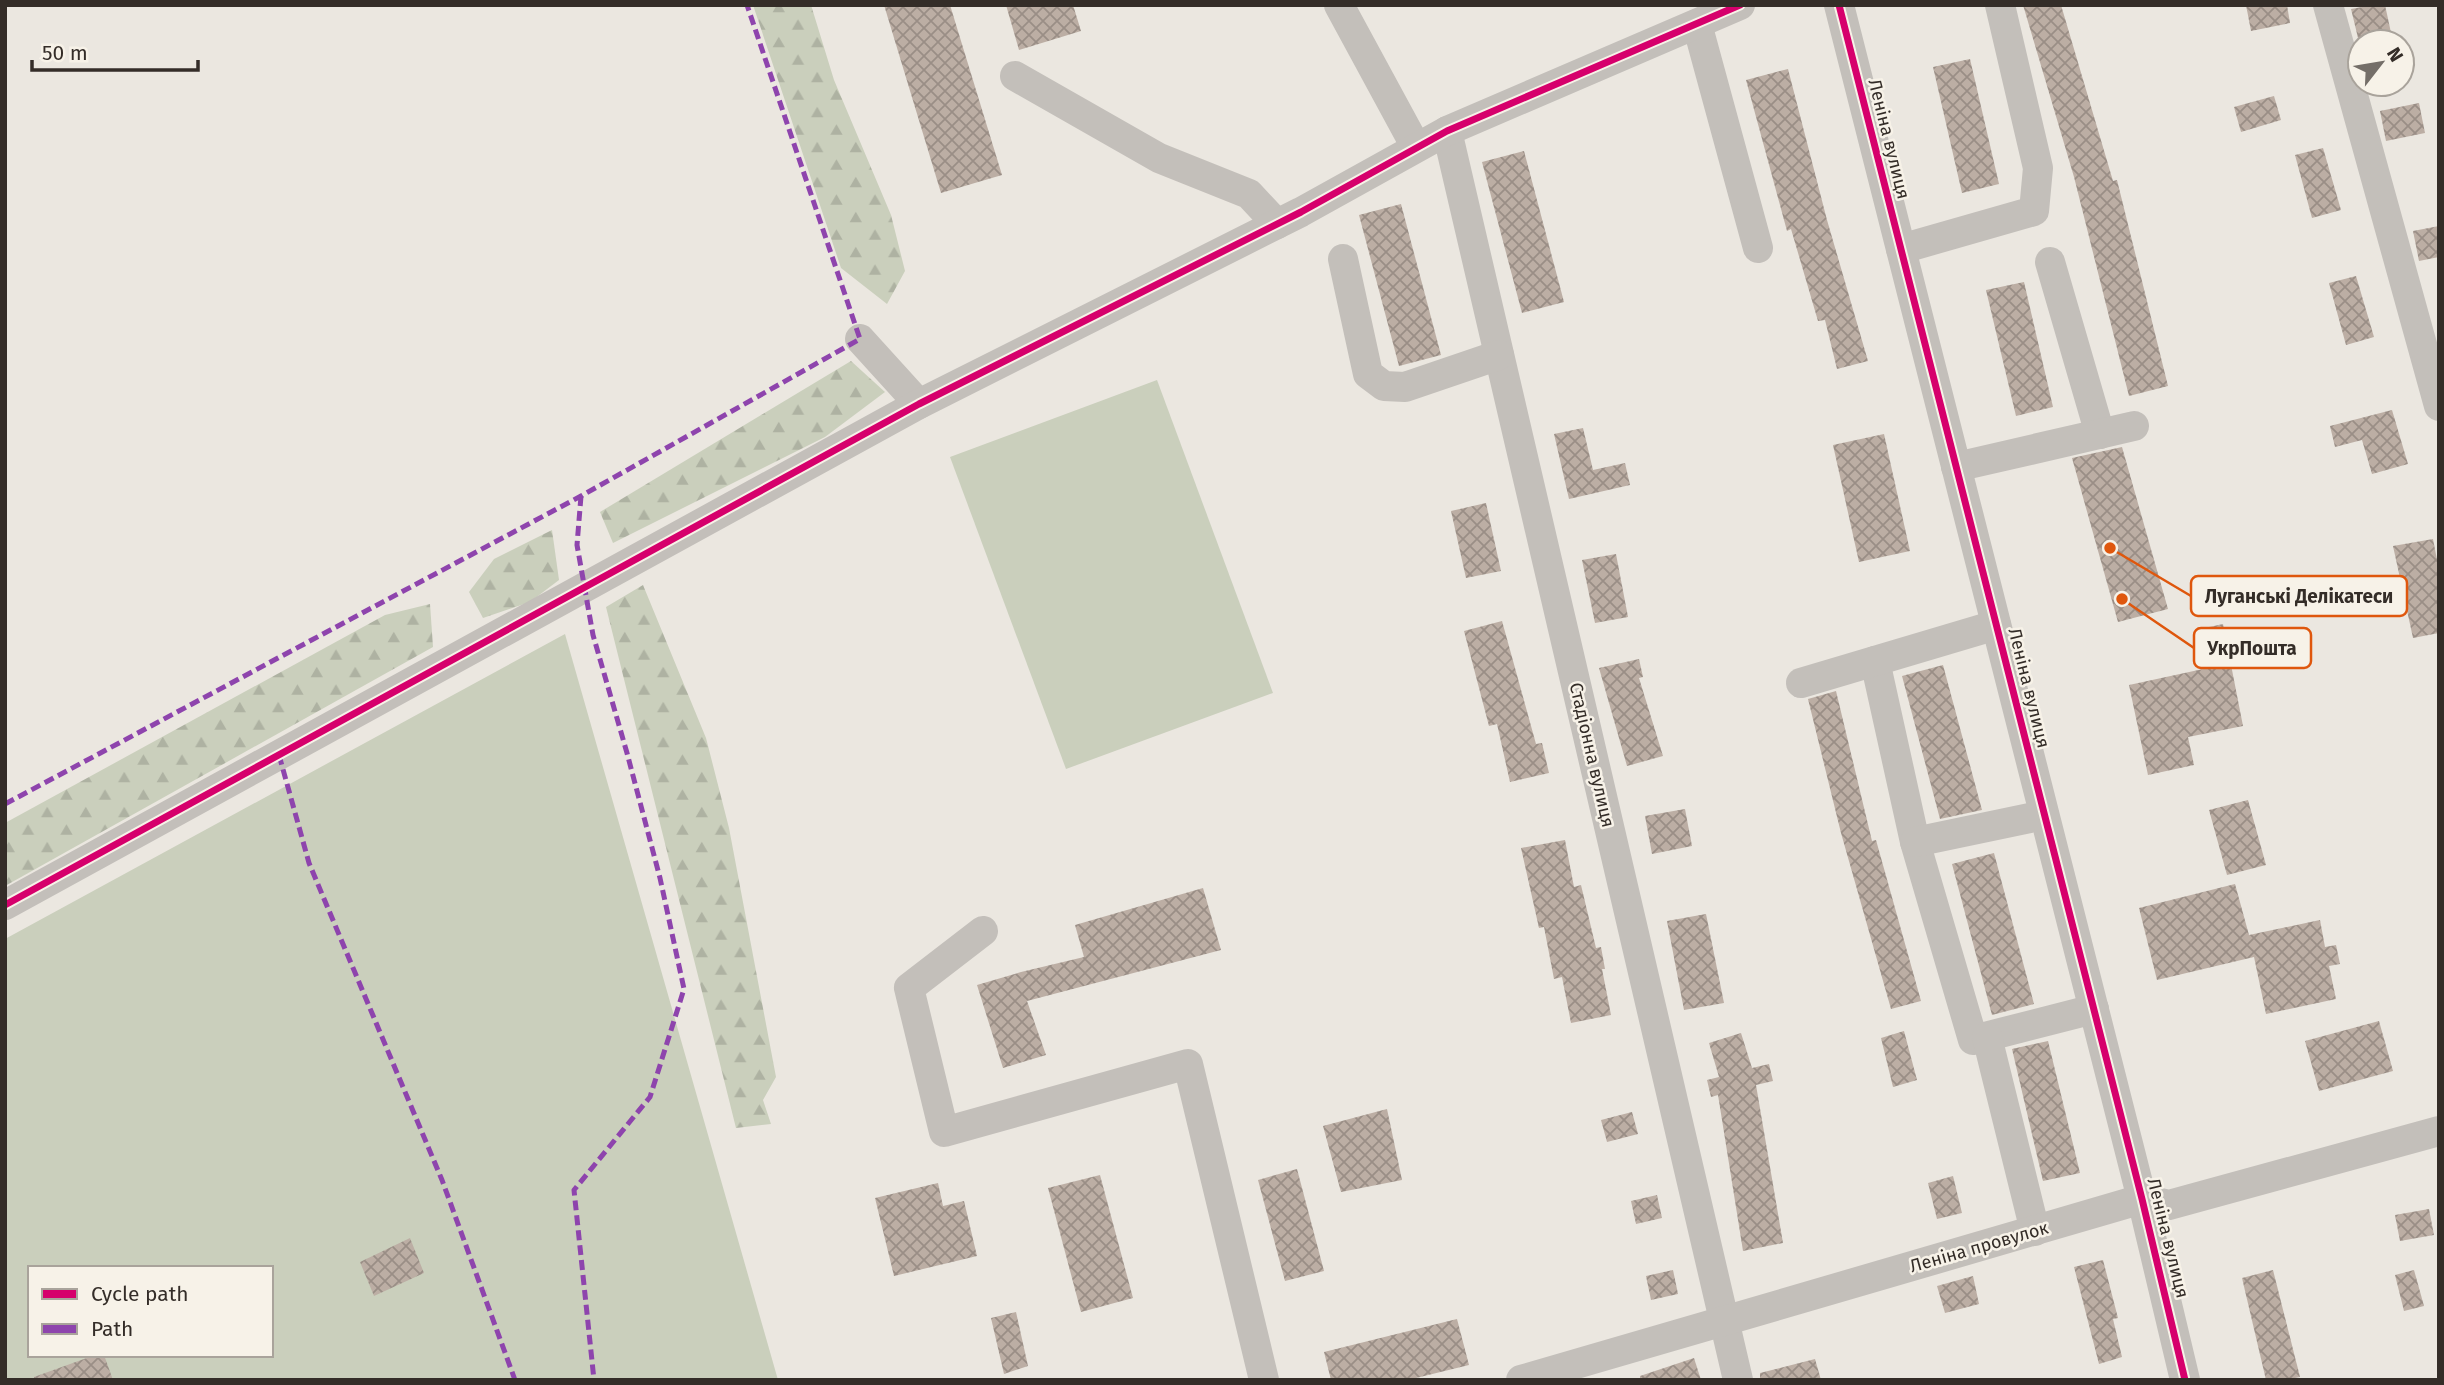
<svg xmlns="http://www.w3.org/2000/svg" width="2444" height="1385" font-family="'Fira Sans',sans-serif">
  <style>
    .green { fill: #cacfbc; fill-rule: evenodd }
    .forest { fill: url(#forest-firs) }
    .building { fill: url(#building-cross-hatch) }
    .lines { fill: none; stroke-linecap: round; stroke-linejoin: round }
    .minor { stroke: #c3bfba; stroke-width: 30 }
    .quiet { stroke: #8e44ad; stroke-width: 5; stroke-dasharray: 10 5; stroke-linecap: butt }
    .cycleway-casing { stroke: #f7f2e8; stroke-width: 11 }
    .cycleway { stroke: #d6006c; stroke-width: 7 }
    .labels { text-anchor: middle; stroke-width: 5; stroke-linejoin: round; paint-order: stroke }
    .street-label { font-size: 18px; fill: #342d28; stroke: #f7f2e8 }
    .leader { fill: none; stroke: #df570d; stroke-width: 2.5 }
    .callout-dot { fill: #df570d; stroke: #f7f2e8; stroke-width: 2.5 }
    .callout { fill: #f7f2e8; stroke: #df570d; stroke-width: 2.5 }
    .callout-label { font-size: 19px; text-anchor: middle; font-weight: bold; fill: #342d28 }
  </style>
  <defs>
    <pattern id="forest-firs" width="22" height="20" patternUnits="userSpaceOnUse" patternTransform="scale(1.75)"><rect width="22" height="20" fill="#cacfbc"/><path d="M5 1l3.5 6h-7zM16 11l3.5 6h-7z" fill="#aeb2a2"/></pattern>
    <pattern id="building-cross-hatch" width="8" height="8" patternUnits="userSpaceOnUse" patternTransform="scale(1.75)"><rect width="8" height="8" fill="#bcaea4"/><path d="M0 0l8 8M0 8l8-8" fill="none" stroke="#9a8e86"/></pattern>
  </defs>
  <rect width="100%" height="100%" fill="#ebe7e0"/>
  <g class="green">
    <polygon points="1157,380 1273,693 1066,769 950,457"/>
    <path d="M565,634L778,1380H5V939ZM30,1268H271V1355H30Z"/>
  </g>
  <g class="forest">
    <polygon points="753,5 811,5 834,80 891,215 905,271 887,304 841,268"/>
    <polygon points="851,361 885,392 825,437 613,543 600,512"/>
    <polygon points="552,530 559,580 530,602 483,618 469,592 494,559"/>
    <polygon points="643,585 706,738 729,828 776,1077 763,1100 771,1124 736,1128 606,607"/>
    <polygon points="430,604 433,647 5,886 5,823 385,615"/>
  </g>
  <g class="building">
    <polygon points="884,5 950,5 1002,175 941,193"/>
    <polygon points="1006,5 1073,5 1081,31 1019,50"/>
    <polygon points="2023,5 2061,5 2113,181 2117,180 2168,386 2129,396 2074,177"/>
    <polygon points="2246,5 2287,5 2290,23 2251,31"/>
    <polygon points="2373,5 2385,5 2393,42 2359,42 2351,9"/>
    <polygon points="1970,59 1999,184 1962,193 1933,67"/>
    <polygon points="1788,69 1827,220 1868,361 1837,369 1825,320 1818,321 1791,229 1787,231 1746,80"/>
    <polygon points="2274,96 2281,120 2241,132 2234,107"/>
    <polygon points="2419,103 2425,133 2386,141 2380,111"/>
    <polygon points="2323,148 2341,210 2312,218 2295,155"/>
    <polygon points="1524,151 1564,302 1522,313 1482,162"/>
    <polygon points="1401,204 1441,355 1399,366 1359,215"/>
    <polygon points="2439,226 2439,257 2419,261 2413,231"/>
    <polygon points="2356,276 2374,337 2346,345 2329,283"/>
    <polygon points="2024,282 2053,407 2016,416 1986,290"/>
    <polygon points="2392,410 2408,464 2372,474 2362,440 2335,447 2330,426"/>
    <polygon points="1583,428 1593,470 1625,463 1630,485 1569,499 1554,434"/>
    <polygon points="1884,434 1910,551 1859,562 1833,445"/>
    <polygon points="2122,447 2168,609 2118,622 2072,458"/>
    <polygon points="1486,503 1501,571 1466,578 1451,511"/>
    <polygon points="2433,539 2439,570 2439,633 2413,638 2393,546"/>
    <polygon points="1616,554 1628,617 1595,623 1582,560"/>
    <polygon points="1502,621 1536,744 1542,743 1549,773 1510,782 1497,724 1489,726 1464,631"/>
    <polygon points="2223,624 2243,726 2188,737 2194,765 2148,775 2129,685 2203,669 2195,630"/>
    <polygon points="1639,659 1643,677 1639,678 1663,756 1627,766 1599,668"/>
    <polygon points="1943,665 1982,810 1940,819 1902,676"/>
    <polygon points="1836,691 1872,841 1876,840 1921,1001 1891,1009 1841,833 1808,699"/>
    <polygon points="2248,800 2266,865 2227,875 2209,810"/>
    <polygon points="1685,809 1692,846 1652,854 1645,816"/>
    <polygon points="1565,840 1574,887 1581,885 1596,948 1601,947 1605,969 1602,969 1611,1015 1571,1023 1562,977 1554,979 1544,927 1539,928 1521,848"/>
    <polygon points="1994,853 2034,1004 1992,1015 1952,864"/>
    <polygon points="2235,884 2249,935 2320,920 2325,947 2336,945 2340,964 2329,966 2336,999 2266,1014 2254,957 2157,980 2139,908"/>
    <polygon points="1203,888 1221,950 1027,1001 1046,1055 1003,1068 977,985 1021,972 1084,957 1075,925"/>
    <polygon points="1706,914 1724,1003 1684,1010 1667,921"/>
    <polygon points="2379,1021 2393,1071 2319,1091 2305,1041"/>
    <polygon points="1904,1031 1917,1080 1893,1087 1881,1038"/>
    <polygon points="1741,1033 1752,1068 1769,1064 1773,1081 1756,1085 1783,1243 1743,1251 1718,1095 1711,1097 1707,1080 1719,1077 1709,1043"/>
    <polygon points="2048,1041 2080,1173 2043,1181 2012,1049"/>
    <polygon points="1387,1109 1402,1180 1341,1192 1323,1126"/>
    <polygon points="1632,1112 1638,1134 1607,1142 1601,1120"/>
    <polygon points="1297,1169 1324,1271 1285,1281 1258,1180"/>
    <polygon points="1100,1175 1133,1298 1081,1312 1048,1188"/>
    <polygon points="1953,1176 1962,1213 1937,1219 1928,1183"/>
    <polygon points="938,1183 943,1206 964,1201 977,1256 894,1276 875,1198"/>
    <polygon points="1657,1195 1662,1218 1636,1224 1631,1201"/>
    <polygon points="2429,1209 2434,1235 2400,1241 2395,1215"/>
    <polygon points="410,1238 424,1273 374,1296 360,1262"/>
    <polygon points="2103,1260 2118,1318 2113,1319 2122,1357 2099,1364 2074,1267"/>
    <polygon points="1673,1270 1678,1294 1651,1300 1646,1276"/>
    <polygon points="2273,1270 2300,1377 2285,1380 2266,1380 2242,1278"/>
    <polygon points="2414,1270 2424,1306 2404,1311 2395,1275"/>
    <polygon points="1973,1276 1979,1304 1945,1313 1937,1286"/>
    <polygon points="1016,1312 1028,1366 1004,1374 991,1318"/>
    <polygon points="1457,1319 1469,1365 1408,1380 1331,1380 1324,1352"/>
    <polygon points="95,1355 104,1355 113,1380 34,1380 34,1377"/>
    <polygon points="1694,1358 1701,1380 1640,1380 1640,1376"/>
    <polygon points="1815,1359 1821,1380 1760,1380 1760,1373"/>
  </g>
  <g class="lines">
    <g class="minor">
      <polyline points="1339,5 1416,147"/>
      <polyline points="1839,5 2142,1199 2185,1380"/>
      <polyline points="2328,5 2439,406"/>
      <polyline points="1697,24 1758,248"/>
      <polyline points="1015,76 1159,158 1249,194 1277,224"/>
      <polyline points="1447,131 1738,1380"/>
      <polyline points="1901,249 2034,211 2038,168 2000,5"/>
      <polyline points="1343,259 1368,374 1384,386 1405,387 1499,355"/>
      <polyline points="2050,262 2100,434"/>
      <polyline points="860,339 919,404"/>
      <polyline points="1956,467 2134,426"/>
      <polyline points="1875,661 1915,842 1973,1040 2094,1009"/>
      <polyline points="1801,683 1996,625"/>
      <polyline points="1915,842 2044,815"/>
      <polyline points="5,905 919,404 1301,212 1447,131 1740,5"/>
      <polyline points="983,931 909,988 944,1132 1188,1064 1264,1380"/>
      <polyline points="1987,1037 2035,1231"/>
      <polyline points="1521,1380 2142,1199 2169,1205 2439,1131"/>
    </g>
    <g class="quiet">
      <polyline points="581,496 577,545 593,635 627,753 660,878 684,989 650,1097 574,1190 594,1380"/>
      <polyline points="279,755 309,863 442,1180 515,1380"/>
      <polyline points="5,804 581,496 860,339 747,5"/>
    </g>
    <defs>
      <g id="cycleway">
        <polyline points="1839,5 2142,1199 2185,1380"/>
        <polyline points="5,905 919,404 1301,212 1447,131 1740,5"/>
      </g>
    </defs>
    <use href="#cycleway" class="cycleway-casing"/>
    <use href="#cycleway" class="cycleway"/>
  </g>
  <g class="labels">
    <g class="street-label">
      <text transform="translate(1889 139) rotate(76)" y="6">Леніна вулиця</text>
      <text transform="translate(2029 688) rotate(76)" y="6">Леніна вулиця</text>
      <text transform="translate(1592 755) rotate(77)" y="6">Стадіонна вулиця</text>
      <text transform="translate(2168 1238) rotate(76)" y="6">Леніна вулиця</text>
      <text transform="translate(1979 1247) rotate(-16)" y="6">Леніна провулок</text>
    </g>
  </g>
  <path class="leader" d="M2110 548L2191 596M2122 599L2194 648"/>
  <g class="callout-dot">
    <circle cx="2110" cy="548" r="7"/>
    <circle cx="2122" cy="599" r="7"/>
  </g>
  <g class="callout">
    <rect x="2191" y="576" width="216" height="40" rx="7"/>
    <rect x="2194" y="628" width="117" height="40" rx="7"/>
  </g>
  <g class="callout-label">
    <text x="2299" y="603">Луганські Делікатеси</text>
    <text x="2252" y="655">УкрПошта</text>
  </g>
  <rect width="2444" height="1385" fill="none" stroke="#342d28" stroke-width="14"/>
  <rect x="28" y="1266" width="245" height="91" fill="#f7f2e8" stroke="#a9a39b" stroke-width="2"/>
  <rect x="42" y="1289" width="35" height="10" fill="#d6006c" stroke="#a9a39b" stroke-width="2"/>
  <text x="91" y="1301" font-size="21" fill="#342d28">Cycle path</text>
  <rect x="42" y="1324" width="35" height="10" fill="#8e44ad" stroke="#a9a39b" stroke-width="2"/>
  <text x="91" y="1336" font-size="21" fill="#342d28">Path</text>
  <g transform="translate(2381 63) rotate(59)"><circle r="33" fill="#f7f2e8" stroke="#a9a39b" stroke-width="2"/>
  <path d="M0-5L12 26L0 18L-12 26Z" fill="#746e68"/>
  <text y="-10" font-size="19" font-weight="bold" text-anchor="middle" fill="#342d28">N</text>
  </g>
  <path d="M32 60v10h166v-10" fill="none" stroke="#342d28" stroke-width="3.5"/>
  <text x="42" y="60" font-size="21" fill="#342d28" stroke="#f7f2e8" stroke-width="5" paint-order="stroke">50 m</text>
</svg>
